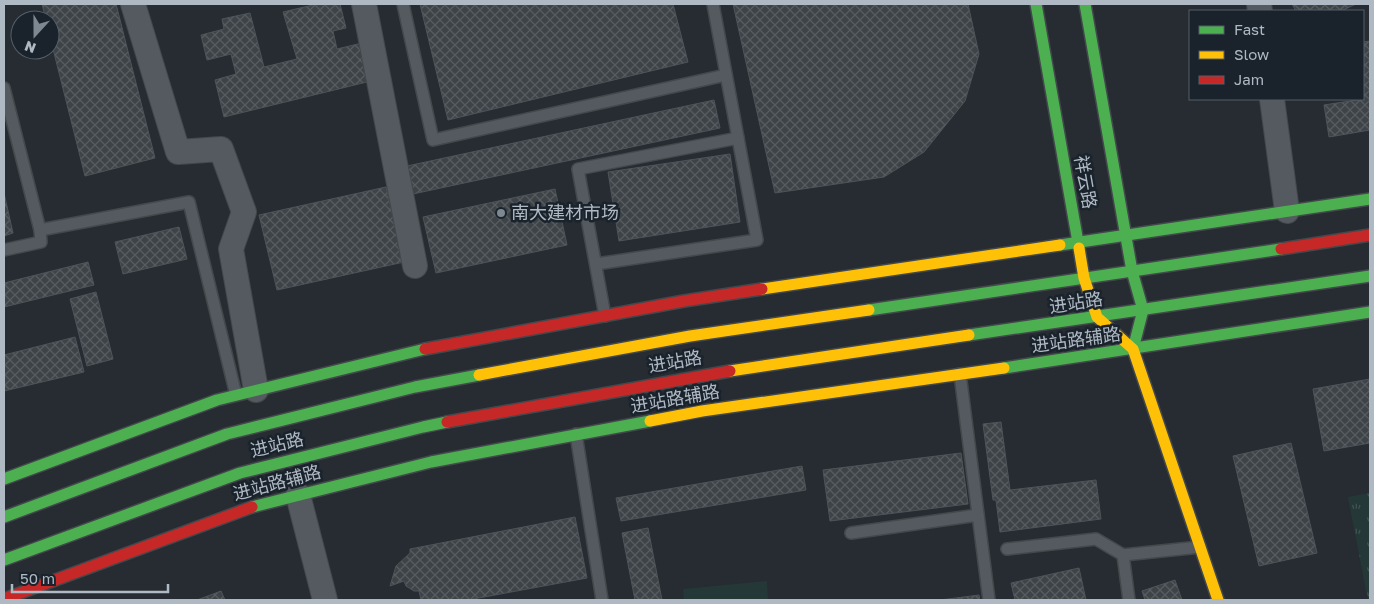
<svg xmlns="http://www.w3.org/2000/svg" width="1374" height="604" font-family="'Golos Text','Noto Sans SC',sans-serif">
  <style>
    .grass { fill: url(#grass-tufts) }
    .pitch { fill: #243837 }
    .building { fill: url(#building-cross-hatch); stroke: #4d545a }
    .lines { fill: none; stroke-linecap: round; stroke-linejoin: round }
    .lane-casing { stroke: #43484c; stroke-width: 14 }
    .street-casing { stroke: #43484c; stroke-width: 26 }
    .fast-casing { stroke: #43484c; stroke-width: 14 }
    .slow-casing { stroke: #43484c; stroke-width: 14 }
    .jam-casing { stroke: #43484c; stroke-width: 14 }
    .lane { stroke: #555a60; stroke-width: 11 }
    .street { stroke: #555a60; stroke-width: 24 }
    .fast { stroke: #4caf50; stroke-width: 11 }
    .slow { stroke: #ffc107; stroke-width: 11 }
    .jam { stroke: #c62828; stroke-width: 11 }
    .poi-dot { fill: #7e8891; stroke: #1a232c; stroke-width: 2 }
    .labels { text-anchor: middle; stroke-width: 5; stroke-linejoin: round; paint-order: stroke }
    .street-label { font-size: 18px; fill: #aeb9c4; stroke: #1a232c }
    .poi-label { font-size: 18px; fill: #aeb9c4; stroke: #1a232c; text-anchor: start }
  </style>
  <defs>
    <pattern id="grass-tufts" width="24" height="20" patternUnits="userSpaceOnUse" patternTransform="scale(1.25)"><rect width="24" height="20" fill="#243837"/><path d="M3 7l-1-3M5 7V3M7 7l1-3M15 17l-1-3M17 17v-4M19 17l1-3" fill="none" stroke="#415352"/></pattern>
    <pattern id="building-cross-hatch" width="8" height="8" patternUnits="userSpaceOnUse" patternTransform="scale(1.25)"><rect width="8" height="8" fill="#3e4348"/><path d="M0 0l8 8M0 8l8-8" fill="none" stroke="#575c61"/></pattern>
  </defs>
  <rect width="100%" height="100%" fill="#262c31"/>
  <polygon class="grass" points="1370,493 1370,600 1368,600 1348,497"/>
  <polygon class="pitch" points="767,581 768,600 684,600 683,589"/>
  <g class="building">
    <polygon points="42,4 116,4 155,158 85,176 50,37 50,20 46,20"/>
    <polygon points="317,4 340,4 346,28 333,31 337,49 362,43 371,81 224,117 215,80 236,74 231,54 207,60 201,35 224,29 222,19 250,13 264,67 297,59 283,12"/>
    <polygon points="420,4 673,4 688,62 448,120"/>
    <polygon points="733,4 968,4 979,54 965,101 924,152 884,177 775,193"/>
    <polygon points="1292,4 1356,4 1341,11 1296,11"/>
    <polygon points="1370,41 1370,130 1329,137 1324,105 1363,99 1363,42"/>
    <polygon points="714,100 720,128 413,194 407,166"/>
    <polygon points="730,154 740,222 619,241 608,172"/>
    <polygon points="386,187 404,262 277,290 259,215"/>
    <polygon points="555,189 567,245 436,273 423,217"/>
    <polygon points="4,193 13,233 4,236"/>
    <polygon points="179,227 187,259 123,274 115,242"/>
    <polygon points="88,262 94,285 4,307 4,283"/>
    <polygon points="96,292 113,359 87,366 70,299"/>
    <polygon points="75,337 84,372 4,391 4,355"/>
    <polygon points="1370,379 1370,443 1324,451 1313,389"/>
    <polygon points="1001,422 1010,490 1096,480 1101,519 1000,532 996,500 993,500 983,424"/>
    <polygon points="1291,443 1317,553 1259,566 1233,456"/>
    <polygon points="961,453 968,504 830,521 823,470"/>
    <polygon points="802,466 806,490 621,521 616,498"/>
    <polygon points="575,517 587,578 468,600 421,600 419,591 414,591 406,586 404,581 390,586 396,566 410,553 410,549"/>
    <polygon points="648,528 662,600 635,600 622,533"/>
    <polygon points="1079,568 1086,600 1015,600 1011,583"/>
    <polygon points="1175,580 1182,600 1145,600 1142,591"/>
    <polygon points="221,591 225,600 197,600"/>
    <polygon points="979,595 980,600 940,600"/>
  </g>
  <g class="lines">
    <defs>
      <g id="lane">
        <polyline points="403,4 433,140 726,75"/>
        <polyline points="713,4 738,138"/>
        <polyline points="4,88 40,230 189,202 236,395"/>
        <polyline points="4,250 41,242 40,230"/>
        <polyline points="596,264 757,240 738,138 578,169 605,316"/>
        <polyline points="960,374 989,600"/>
        <polyline points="576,434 602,600"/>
        <polyline points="851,533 978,515"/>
        <polyline points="1007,549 1096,539 1123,555 1200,547"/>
        <polyline points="1123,555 1129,600"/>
      </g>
      <g id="street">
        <polyline points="133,4 178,152 221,149 244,212 231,249 256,390"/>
        <polyline points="364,4 415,266"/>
        <polyline points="1259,4 1260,11"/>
        <polyline points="1272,99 1287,211"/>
        <polyline points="298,495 325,600"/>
      </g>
      <g id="fast">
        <polyline points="1036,4 1079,248"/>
        <polyline points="1085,4 1132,271 1143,310 1133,349"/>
        <polyline points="1060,245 1370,199"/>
        <polyline points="869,310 1281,249"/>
        <polyline points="969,335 1370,276"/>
        <polyline points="1004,368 1370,312"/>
        <polyline points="4,479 217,400 425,349"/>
        <polyline points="252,507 431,462 650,421"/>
        <polyline points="4,517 227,434 415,387 479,375"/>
        <polyline points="4,560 240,473 423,427 447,422"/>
      </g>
      <g id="slow">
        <polyline points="1079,248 1084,278 1097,317 1133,349 1218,600"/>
        <polyline points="762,289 1060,245"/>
        <polyline points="730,371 969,335"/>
        <polyline points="479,375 690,336 869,310"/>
        <polyline points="650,421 702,411 1004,368"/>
      </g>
      <g id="jam">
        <polyline points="1281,249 1370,235"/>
        <polyline points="425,349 684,301 762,289"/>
        <polyline points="447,422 730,371"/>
        <polyline points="4,599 252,507"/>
      </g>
    </defs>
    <use href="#lane" class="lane-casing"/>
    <use href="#street" class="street-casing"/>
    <use href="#fast" class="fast-casing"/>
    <use href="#slow" class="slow-casing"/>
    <use href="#jam" class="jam-casing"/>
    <use href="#lane" class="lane"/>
    <use href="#street" class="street"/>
    <use href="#fast" class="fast"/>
    <use href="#slow" class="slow"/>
    <use href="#jam" class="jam"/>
  </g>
  <circle class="poi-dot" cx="501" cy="213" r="5"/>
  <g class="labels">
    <g class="street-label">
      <text transform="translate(1085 182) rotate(80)" y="6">祥云路</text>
      <text transform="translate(1076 303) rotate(-9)" y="6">进站路</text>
      <text transform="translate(1076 340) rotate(-8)" y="6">进站路辅路</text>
      <text transform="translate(675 362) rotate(-10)" y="6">进站路</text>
      <text transform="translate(675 399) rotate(-10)" y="6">进站路辅路</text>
      <text transform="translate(277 445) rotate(-14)" y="6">进站路</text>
      <text transform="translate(277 483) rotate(-15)" y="6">进站路辅路</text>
    </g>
    <g class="poi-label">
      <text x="511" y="219">南大建材市场</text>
    </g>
  </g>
  <rect width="1374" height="604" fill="none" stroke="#aeb9c4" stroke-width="10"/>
  <rect x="1189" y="10" width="175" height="90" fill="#1a232c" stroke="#555f69"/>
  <rect x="1199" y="26" width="25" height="8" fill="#4caf50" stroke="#555f69"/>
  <text x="1234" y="35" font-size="15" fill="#aeb9c4">Fast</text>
  <rect x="1199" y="51" width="25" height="8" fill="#ffc107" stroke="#555f69"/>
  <text x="1234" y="60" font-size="15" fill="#aeb9c4">Slow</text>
  <rect x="1199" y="76" width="25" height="8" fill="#c62828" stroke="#555f69"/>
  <text x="1234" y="85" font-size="15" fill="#aeb9c4">Jam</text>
  <g transform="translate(35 35) rotate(201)"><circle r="24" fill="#1a232c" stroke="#555f69"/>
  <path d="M0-4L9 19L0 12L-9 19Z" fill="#7e8891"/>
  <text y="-8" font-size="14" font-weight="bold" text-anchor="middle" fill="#aeb9c4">N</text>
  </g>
  <path d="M12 584v8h156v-8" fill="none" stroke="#aeb9c4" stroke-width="2.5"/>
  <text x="20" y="584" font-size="15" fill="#aeb9c4" stroke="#1a232c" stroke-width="4" paint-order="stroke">50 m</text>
</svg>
